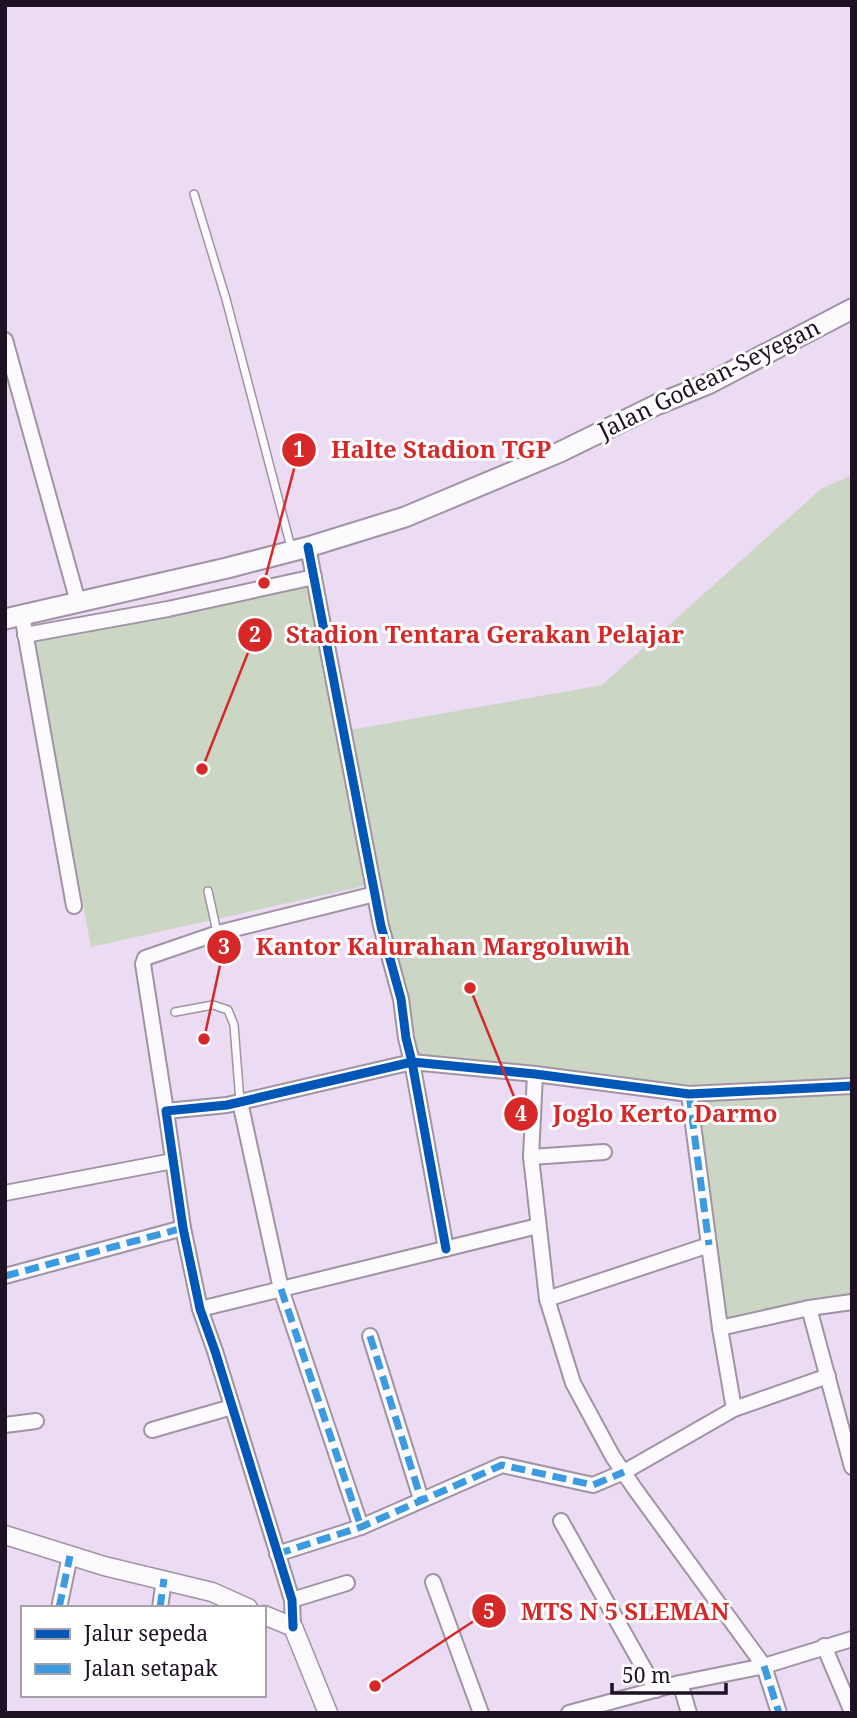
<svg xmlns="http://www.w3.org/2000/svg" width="857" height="1718" font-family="'Noto Serif',serif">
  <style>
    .green { fill: #cbd6c5 }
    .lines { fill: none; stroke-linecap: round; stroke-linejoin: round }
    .service-casing { stroke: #a093a5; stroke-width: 10 }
    .minor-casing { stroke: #a093a5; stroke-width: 18 }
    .tertiary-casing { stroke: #a093a5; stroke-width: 21 }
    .secondary-casing { stroke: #a093a5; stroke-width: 23 }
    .service { stroke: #fcfafd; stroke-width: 7 }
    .minor { stroke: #fcfafd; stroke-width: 14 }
    .tertiary { stroke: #fcfafd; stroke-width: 18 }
    .secondary { stroke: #fcfafd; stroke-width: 19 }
    .quiet { stroke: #3c9ae0; stroke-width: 7; stroke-dasharray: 14 7; stroke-linecap: butt }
    .cycleway-casing { stroke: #fff; stroke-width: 13 }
    .cycleway { stroke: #0057b8; stroke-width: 9 }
    .labels { text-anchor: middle; stroke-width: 6; stroke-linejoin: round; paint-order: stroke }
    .street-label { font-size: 23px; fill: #1e1124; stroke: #fff }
    .leader { fill: none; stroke: #d62828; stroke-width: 2.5 }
    .callout-dot { fill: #d62828; stroke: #fff; stroke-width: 2.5 }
    .mark-label { font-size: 21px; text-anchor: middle; font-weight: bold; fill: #fff }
    .callout-label { font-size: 24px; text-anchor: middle; font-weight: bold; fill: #d62828; stroke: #fff; stroke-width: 6; stroke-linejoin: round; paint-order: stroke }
  </style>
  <rect width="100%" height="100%" fill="#ecdcf3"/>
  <g class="green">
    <polygon points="852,475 852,1311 720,1328 689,1094 412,1062 344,731 602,685 821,489"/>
    <polygon points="314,577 364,886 91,947 33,634"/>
  </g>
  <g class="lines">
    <defs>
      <g id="service">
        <polyline points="194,194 226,299 292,551"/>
        <polyline points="208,891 217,932"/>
        <polyline points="175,1012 213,1005 228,1010 234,1025 240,1102"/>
      </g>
      <g id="minor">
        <polyline points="5,340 78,602"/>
        <polyline points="308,547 381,926 401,999 406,1038 412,1062 446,1249"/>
        <polyline points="22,615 74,906"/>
        <polyline points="25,635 168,609 314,577"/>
        <polyline points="535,1074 531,1157 547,1299 573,1383 613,1457 635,1489 764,1666 779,1713"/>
        <polyline points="689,1094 720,1328 734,1409"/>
        <polyline points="240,1102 281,1289 361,1527"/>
        <polyline points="166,1111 143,964 145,958 218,933 375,894"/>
        <polyline points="531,1157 604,1152"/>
        <polyline points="5,1193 173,1161"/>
        <polyline points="5,1276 183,1228"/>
        <polyline points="547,1299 709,1245"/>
        <polyline points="809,1308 852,1467"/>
        <polyline points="200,1309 538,1226"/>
        <polyline points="720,1328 809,1308 852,1302"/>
        <polyline points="370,1336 421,1499"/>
        <polyline points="5,1425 36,1421"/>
        <polyline points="152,1430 232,1407"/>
        <polyline points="561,1521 656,1690"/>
        <polyline points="277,1554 361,1527 502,1465 593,1485 624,1472 734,1409 828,1376"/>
        <polyline points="433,1582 481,1713"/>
        <polyline points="292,1600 347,1583"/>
        <polyline points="59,1608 70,1556"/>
        <polyline points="160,1608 164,1579"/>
        <polyline points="293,1627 292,1600 215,1351 200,1309 183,1228 166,1111 227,1105 412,1062 535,1074 689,1094 852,1086"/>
        <polyline points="824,1646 852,1712"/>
        <polyline points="680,1683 689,1713"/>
        <polyline points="569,1713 680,1683 764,1666 852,1639"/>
      </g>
      <g id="tertiary">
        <polyline points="5,1535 104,1566 212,1592 248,1608"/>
        <polyline points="264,1615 293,1627 328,1713"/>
      </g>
      <polyline id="secondary" points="5,619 227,568 308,547 405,517 560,452 656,405 708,384 852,309"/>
    </defs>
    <use href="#service" class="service-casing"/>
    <use href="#minor" class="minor-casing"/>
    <use href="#tertiary" class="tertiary-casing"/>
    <use href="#secondary" class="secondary-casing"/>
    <use href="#service" class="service"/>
    <use href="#minor" class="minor"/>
    <use href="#tertiary" class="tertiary"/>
    <use href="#secondary" class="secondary"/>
    <g class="quiet">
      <polyline points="689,1094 709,1245"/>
      <polyline points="5,1276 183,1228"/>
      <polyline points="281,1289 361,1527"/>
      <polyline points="370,1336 421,1499"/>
      <polyline points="277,1554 361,1527 502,1465 593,1485 624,1472"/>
      <polyline points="59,1608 70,1556"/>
      <polyline points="160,1608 164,1579"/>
      <polyline points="764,1666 779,1713"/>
    </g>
    <defs>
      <g id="cycleway">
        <polyline points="308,547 381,926 401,999 406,1038 412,1062 446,1249"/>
        <polyline points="293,1627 292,1600 215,1351 200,1309 183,1228 166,1111 227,1105 412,1062 535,1074 689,1094 852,1086"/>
      </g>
    </defs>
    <use href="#cycleway" class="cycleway-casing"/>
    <use href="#cycleway" class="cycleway"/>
  </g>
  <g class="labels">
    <g class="street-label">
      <text transform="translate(709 379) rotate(-26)" y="8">Jalan Godean-Seyegan</text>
    </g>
  </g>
  <path class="leader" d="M264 583L299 450M202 769L255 635M204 1039L224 947M470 988L521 1114M375 1686L489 1611"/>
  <g class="callout-dot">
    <circle cx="264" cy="583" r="7"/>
    <circle cx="202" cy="769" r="7"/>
    <circle cx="204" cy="1039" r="7"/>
    <circle cx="470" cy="988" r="7"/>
    <circle cx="375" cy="1686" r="7"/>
    <circle cx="299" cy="450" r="18"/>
    <circle cx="255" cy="635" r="18"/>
    <circle cx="224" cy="947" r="18"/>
    <circle cx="521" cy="1114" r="18"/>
    <circle cx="489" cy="1611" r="18"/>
  </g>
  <g class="mark-label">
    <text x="299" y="457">1</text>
    <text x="255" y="642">2</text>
    <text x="224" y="954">3</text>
    <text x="521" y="1121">4</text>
    <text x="489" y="1619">5</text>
  </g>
  <g class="callout-label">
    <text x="441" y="458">Halte Stadion TGP</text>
    <text x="485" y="643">Stadion Tentara Gerakan Pelajar</text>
    <text x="443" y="955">Kantor Kalurahan Margoluwih</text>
    <text x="665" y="1122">Joglo Kerto Darmo</text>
    <text x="625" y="1620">MTS N 5 SLEMAN</text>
  </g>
  <rect width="857" height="1718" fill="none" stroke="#1e1124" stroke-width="14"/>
  <rect x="21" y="1606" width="245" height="91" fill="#ffffff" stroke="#a5a0a7" stroke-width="2"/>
  <rect x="35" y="1629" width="35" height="10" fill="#0057b8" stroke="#a5a0a7" stroke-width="2"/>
  <text x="84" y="1641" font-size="21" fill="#1e1124">Jalur sepeda</text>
  <rect x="35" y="1664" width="35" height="10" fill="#3c9ae0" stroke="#a5a0a7" stroke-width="2"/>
  <text x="84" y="1676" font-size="21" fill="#1e1124">Jalan setapak</text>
  <path d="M612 1683v10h114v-10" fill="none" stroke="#1e1124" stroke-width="3.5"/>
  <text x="622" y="1683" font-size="21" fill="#1e1124" stroke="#ffffff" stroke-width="5" paint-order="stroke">50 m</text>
</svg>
